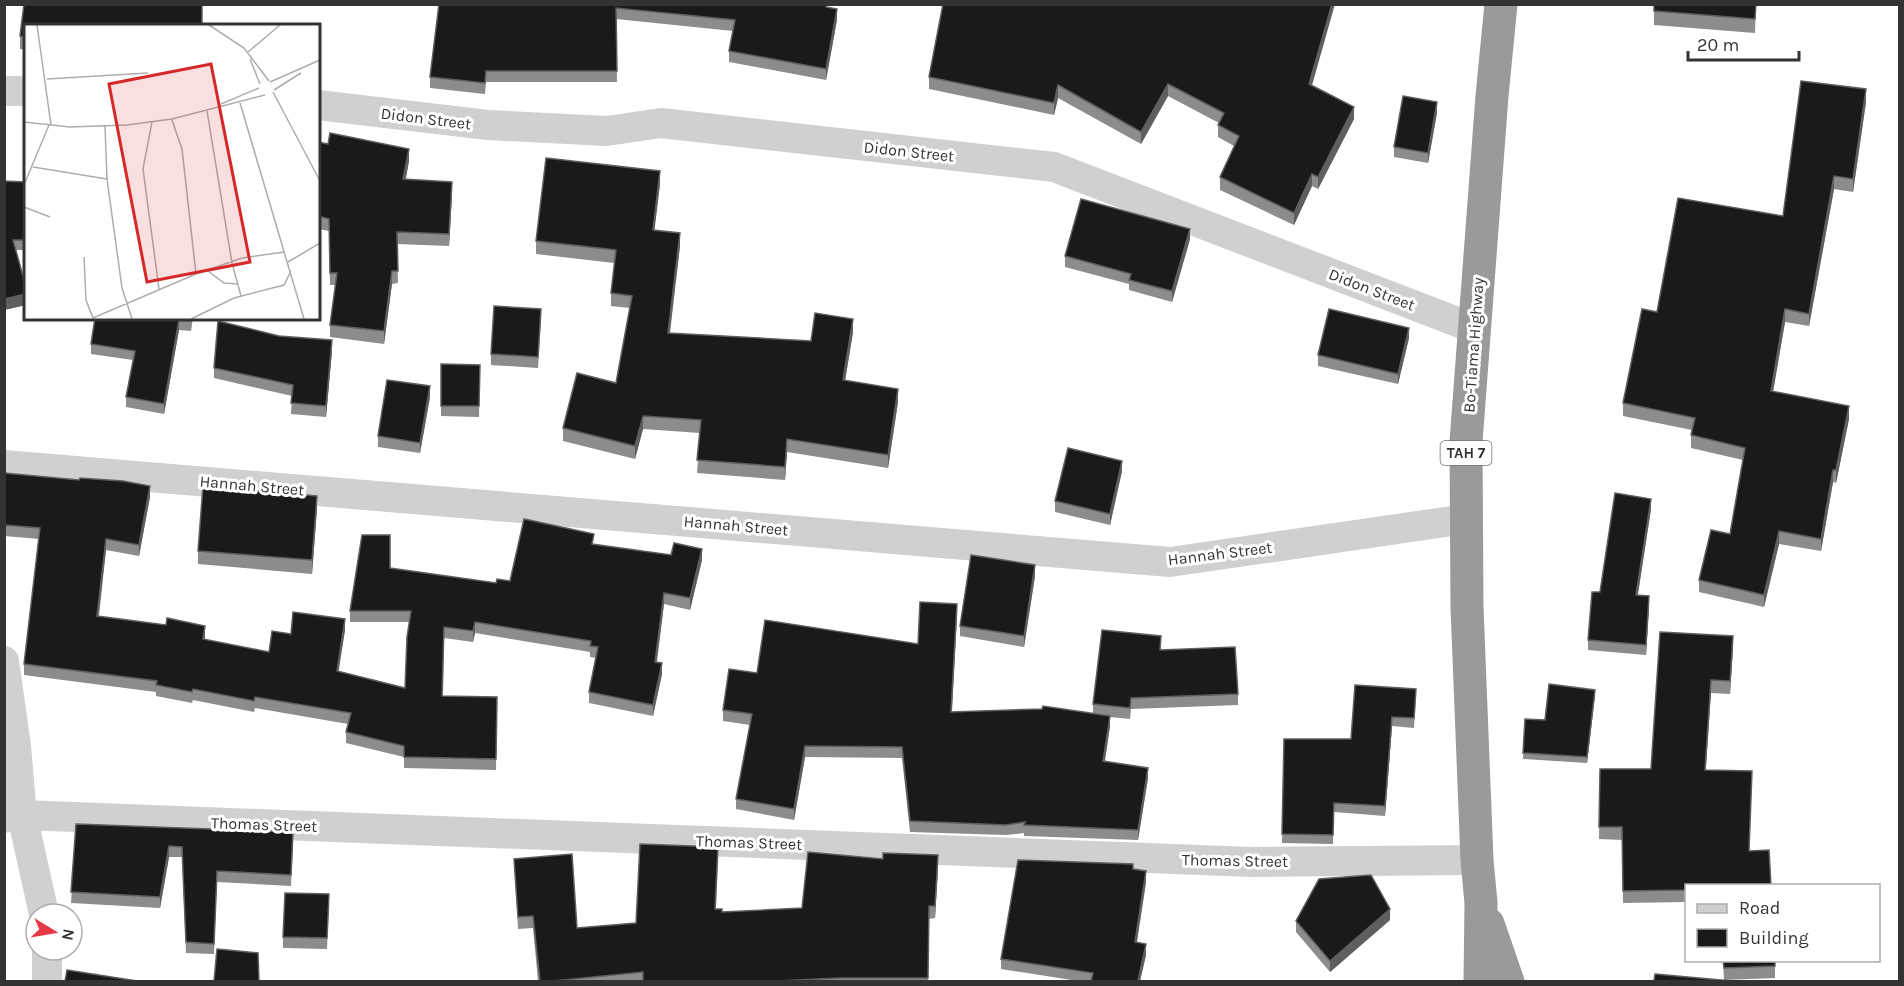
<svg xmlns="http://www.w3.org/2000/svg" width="1904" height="986" font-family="Karla,sans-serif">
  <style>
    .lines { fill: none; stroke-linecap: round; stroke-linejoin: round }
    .street { stroke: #d0d0d0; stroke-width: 30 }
    .highway { stroke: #9a9a9a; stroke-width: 33 }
    .wall { fill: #8c8c8c }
    .shaded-wall { fill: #5f5f5f }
    .building { fill: #1a1a1a; stroke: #5f5f5f; stroke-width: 1.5 }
    .labels { text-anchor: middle; stroke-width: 6; stroke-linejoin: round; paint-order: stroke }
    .shield { fill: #fff; stroke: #707070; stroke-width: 1.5 }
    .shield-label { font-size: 15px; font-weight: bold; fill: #333 }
    .street-label { font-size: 16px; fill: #333; stroke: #fff }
    .inset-road { fill: none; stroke: #adadad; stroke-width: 1.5 }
    .view { fill: #d62828; fill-opacity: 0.15; stroke: #d62828; stroke-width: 3 }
    .inset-edge { fill: none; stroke: #333; stroke-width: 3 }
  </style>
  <rect width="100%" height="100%" fill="#fff"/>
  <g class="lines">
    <g class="street">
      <polyline points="4,91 26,91"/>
      <polyline points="318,105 488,125 607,131 661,123 1054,167 1473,328"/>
      <polyline points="4,465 1170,562 1466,519"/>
      <polyline points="4,661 16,746 22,815 44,914"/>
      <polyline points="4,818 22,815 1252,862 1477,860"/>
      <polyline points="47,950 47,982"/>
    </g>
    <g class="highway">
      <polyline points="1488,924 1508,982"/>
      <polyline points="1480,982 1481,903 1477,860 1467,607 1466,442 1492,96 1501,4"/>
    </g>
  </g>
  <g class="wall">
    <polygon points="439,4 828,7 837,20 826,80 729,62 729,51 733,31 616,19 617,82 486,82 485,94 430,88 430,77"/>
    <polygon points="1654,4 1756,4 1755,33 1654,25"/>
    <polygon points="26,26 26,50 20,49 20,36"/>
    <polygon points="929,77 1312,85 1354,119 1318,189 1312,186 1294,225 1220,190 1220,177 1234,146 1218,137 1218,125 1219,123 1168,96 1141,144 1058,98 1054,115 929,89"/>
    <polygon points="1866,102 1853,192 1834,189 1809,326 1785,322 1773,391 1849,419 1836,483 1833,482 1821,551 1779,544 1764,607 1699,592 1699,580 1730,534 1743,460 1691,448 1691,435 1692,430 1623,416 1623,403 1657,312 1783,216"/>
    <polygon points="1437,113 1428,163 1394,157 1394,147"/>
    <polygon points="318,142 409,161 406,179 452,194 449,246 397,244 398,283 392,284 384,344 330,337 330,325 335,285 330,285 329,231 318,229"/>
    <polygon points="4,181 25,182 24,250 16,250 26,287 26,305 4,310"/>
    <polygon points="660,184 654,230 680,246 670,333 811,341 853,332 845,381 898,402 888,468 787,452 785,480 697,473 700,433 643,429 635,459 563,441 563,428 616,383 630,308 611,306 611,293 614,263 536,254 536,241"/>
    <polygon points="1190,239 1172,302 1129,290 1129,284 1065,267 1065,256"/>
    <polygon points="95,318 193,318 191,331 179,330 164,414 126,407 126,397 133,360 91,354 91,344"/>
    <polygon points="541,319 538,368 491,365 491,354"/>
    <polygon points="1409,338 1398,384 1318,366 1318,355"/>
    <polygon points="332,351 326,417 291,414 292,396 214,378 214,368"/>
    <polygon points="441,364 480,365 479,417 441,416"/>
    <polygon points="430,397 420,453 378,447 378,436"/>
    <polygon points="1122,471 1110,525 1055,512 1055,501"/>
    <polygon points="4,473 150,497 139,556 106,550 99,616 205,637 205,640 269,652 291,634 345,630 338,671 405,688 409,622 350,622 350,611 390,568 496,583 510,581 594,545 702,560 690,610 664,604 657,662 662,674 653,716 589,703 589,692 596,658 590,657 590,652 475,633 473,642 444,638 443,696 497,697 496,770 404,768 404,757 346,743 346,732 348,724 255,708 254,712 193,700 192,703 156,696 156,692 24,675 24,664 39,539 4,536"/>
    <polygon points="317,509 312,574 198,564 198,551"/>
    <polygon points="1651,509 1638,595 1649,606 1646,655 1588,650 1588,640 1600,592"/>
    <polygon points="1035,576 1024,647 960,636 960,626"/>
    <polygon points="957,615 952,712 1093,713 1093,704 1161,650 1238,694 1238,705 1131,709 1130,719 1110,717 1110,726 1105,761 1148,778 1138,840 1024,836 1024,833 1006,835 910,832 902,758 805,757 794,820 736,809 736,799 750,725 723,721 723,710 757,673 918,644"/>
    <polygon points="1733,648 1730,694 1711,693 1686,885 1686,902 1623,903 1622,840 1599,839 1600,769 1651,769"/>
    <polygon points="1595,695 1587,763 1523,759 1525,719 1545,720"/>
    <polygon points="1416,698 1414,728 1392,726 1385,816 1334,812 1333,844 1282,843 1284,739 1351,739"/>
    <polygon points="76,824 293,843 291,886 217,882 214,954 186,953 182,857 169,857 160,908 71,903"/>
    <polygon points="514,859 577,928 636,923 718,859 716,909 722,912 802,908 938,867 935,918 929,919 928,981 538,981 533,928 518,929"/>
    <polygon points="1133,869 1146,882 1137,942 1146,955 1140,981 1078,981 1001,969 1001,959"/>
    <polygon points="329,904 327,949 283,948 283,937"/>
    <polygon points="1390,920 1330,972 1296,932 1296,921"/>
    <polygon points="1723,960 1775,960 1775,978 1724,980"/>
  </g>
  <g class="shaded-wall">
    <polygon points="1332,4 1335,4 1309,96 1309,84"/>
    <polygon points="837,9 837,20 826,80 826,69"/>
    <polygon points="1168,84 1168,96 1141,144 1141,132"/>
    <polygon points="1058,85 1058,98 1054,115 1054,103"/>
    <polygon points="1866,89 1866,102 1853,192 1853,179"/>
    <polygon points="1437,102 1437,113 1428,163 1428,153"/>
    <polygon points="1354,107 1354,119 1318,189 1318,177"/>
    <polygon points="409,149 409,161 403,191 403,179"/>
    <polygon points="660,171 660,184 653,243 653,230"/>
    <polygon points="1312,174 1312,186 1294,225 1294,213"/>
    <polygon points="1834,176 1834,189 1809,326 1809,314"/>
    <polygon points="452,182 452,194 449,246 449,234"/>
    <polygon points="1190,229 1190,239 1172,302 1172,291"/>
    <polygon points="680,233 680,246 668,346 668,333"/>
    <polygon points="392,271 392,284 384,344 384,331"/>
    <polygon points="26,294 26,305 4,310 4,299"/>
    <polygon points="1785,309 1785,322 1771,404 1771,391"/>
    <polygon points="853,319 853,332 843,393 843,380"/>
    <polygon points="179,320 179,330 164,414 164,404"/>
    <polygon points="1409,328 1409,338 1398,384 1398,374"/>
    <polygon points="332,340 332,351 326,417 326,406"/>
    <polygon points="430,386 430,397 420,453 420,443"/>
    <polygon points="898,389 898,402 888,468 888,455"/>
    <polygon points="1849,406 1849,419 1836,483 1836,470"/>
    <polygon points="643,416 643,429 635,459 635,446"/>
    <polygon points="787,439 787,452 785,480 785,467"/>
    <polygon points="1122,461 1122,471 1110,525 1110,514"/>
    <polygon points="1833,470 1833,482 1821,551 1821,539"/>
    <polygon points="150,486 150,497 139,556 139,545"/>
    <polygon points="317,496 317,509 312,574 312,560"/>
    <polygon points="1651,499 1651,509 1636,605 1636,595"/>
    <polygon points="1779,531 1779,544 1764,607 1764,595"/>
    <polygon points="106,539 106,550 97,627 97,616"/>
    <polygon points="702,549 702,560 690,610 690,598"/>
    <polygon points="1035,565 1035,576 1024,647 1024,636"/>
    <polygon points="664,593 664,604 655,673 655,662"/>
    <polygon points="1649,596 1649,606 1646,655 1646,645"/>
    <polygon points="957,604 957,615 951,722 951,712"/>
    <polygon points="345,619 345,630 337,682 337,671"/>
    <polygon points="475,622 475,633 473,642 473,631"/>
    <polygon points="205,626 205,637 203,650 203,639"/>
    <polygon points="1733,636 1733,648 1730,694 1730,681"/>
    <polygon points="662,663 662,674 653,716 653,705"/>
    <polygon points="1711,680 1711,693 1705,782 1705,770"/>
    <polygon points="1595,690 1595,695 1587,763 1587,757"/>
    <polygon points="1110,716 1110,726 1103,772 1103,761"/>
    <polygon points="1392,717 1392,726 1385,816 1385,806"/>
    <polygon points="805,746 805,757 794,820 794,809"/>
    <polygon points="1148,768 1148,778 1138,840 1138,830"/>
    <polygon points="169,846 169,857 160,908 160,897"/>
    <polygon points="938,855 938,867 935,918 935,906"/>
    <polygon points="1146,871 1146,882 1135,953 1135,942"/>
    <polygon points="1390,909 1390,920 1330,972 1330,961"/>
    <polygon points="1146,944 1146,955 1140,981 1138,981"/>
  </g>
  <g class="building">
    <polygon points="24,4 202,4 202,26 26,26 26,37 20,36"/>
    <polygon points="439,4 827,4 826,7 837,9 826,69 729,51 735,20 616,8 617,71 486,71 485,83 430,77"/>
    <polygon points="943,4 1332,4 1309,84 1354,107 1318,177 1312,174 1294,213 1220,177 1239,136 1218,125 1224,113 1168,84 1141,132 1058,85 1054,103 929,77"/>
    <polygon points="1654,4 1756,4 1755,19 1654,11"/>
    <polygon points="1801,81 1866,89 1853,179 1834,176 1809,314 1785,309 1771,391 1849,406 1836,470 1833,470 1821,539 1779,531 1764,595 1699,580 1711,530 1730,534 1745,448 1691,435 1695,418 1623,403 1642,309 1657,312 1678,198 1783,216"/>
    <polygon points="1403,96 1437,102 1428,153 1394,147"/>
    <polygon points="330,133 409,149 403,179 452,182 449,234 397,232 398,271 392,271 384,331 330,325 337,273 330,273 329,219 318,216 318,142 328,144"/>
    <polygon points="546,158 660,171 653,230 680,233 668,333 811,341 815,313 853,319 843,380 898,389 888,455 787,439 785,467 697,460 701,420 643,416 635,446 563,428 577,373 616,383 632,296 611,293 616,250 536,241"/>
    <polygon points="4,181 25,182 24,240 13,240 26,287 26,294 4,299"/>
    <polygon points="1081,199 1190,229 1172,291 1129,280 1131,274 1065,256"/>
    <polygon points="494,306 541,309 538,357 491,354"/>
    <polygon points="1329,309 1409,328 1398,374 1318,355"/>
    <polygon points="95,318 191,318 191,321 179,320 164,404 126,397 135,351 91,344"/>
    <polygon points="218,321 279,336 332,340 326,406 291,403 293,385 214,368"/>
    <polygon points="441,364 480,365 479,406 441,406"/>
    <polygon points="387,380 430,386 420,443 378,436"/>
    <polygon points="1068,448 1122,461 1110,514 1055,501"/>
    <polygon points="4,473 79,480 80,478 123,481 150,486 139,545 106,539 97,616 166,625 167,618 205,626 203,639 269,652 272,631 291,634 293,612 345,619 337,671 405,688 407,637 411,611 350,611 362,535 390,535 390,568 496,583 497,579 510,581 524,519 594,534 592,544 671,555 674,543 702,549 690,598 664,593 655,662 662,663 653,705 589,692 598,647 590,646 591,641 475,622 473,631 444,627 442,696 497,697 496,759 404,757 404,746 346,732 351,713 255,697 254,701 193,689 192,692 156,685 157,681 24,664 40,528 4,525"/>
    <polygon points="203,486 317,496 312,560 198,551"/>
    <polygon points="1615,493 1651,499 1636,595 1649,596 1646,645 1588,640 1592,592 1600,592"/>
    <polygon points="971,555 1035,565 1024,636 960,626"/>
    <polygon points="920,602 957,604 951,712 1042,709 1043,706 1110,716 1103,761 1148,768 1138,830 1024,825 1025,822 1006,825 910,821 902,747 805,746 794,809 736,799 752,714 723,710 729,669 757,673 765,620 918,644"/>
    <polygon points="1102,630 1161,636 1160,650 1235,647 1238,694 1131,698 1130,708 1093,704"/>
    <polygon points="1660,632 1733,636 1730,681 1711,680 1705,770 1752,771 1749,851 1769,850 1771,885 1686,885 1686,890 1623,891 1622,827 1599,827 1600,769 1651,769"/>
    <polygon points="1549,684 1595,690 1587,757 1523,753 1525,719 1545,720"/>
    <polygon points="1355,685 1416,689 1414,718 1392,717 1385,806 1334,803 1333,835 1282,834 1284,739 1351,739"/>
    <polygon points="76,824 293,832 291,875 217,871 214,944 186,942 182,847 169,846 160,897 71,892"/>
    <polygon points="640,844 718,847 715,909 722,909 722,912 802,908 808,852 883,859 883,853 938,855 935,906 929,906 928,978 841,978 775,981 643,981 643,972 553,981 540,981 533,916 518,917 514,859 572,854 577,928 636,923"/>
    <polygon points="1018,860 1133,864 1133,869 1146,871 1135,942 1146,944 1138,981 1091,981 1093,973 1001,959"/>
    <polygon points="1371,875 1390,909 1330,961 1296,921 1319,879"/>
    <polygon points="285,893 329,894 327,938 283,937"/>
    <polygon points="217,949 258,953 259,981 214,981"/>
    <polygon points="1723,960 1775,960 1775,966 1724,968"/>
    <polygon points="67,970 137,981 65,981"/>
    <polygon points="1655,974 1732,981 1654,981"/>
  </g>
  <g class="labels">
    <rect class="shield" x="1440.5" y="441" width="51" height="24" rx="4.5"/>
    <g class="shield-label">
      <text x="1466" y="458">TAH 7</text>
    </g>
    <g class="street-label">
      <text transform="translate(426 118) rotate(7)" y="6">Didon Street</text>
      <text transform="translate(909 151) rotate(6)" y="6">Didon Street</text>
      <text transform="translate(1372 289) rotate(21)" y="6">Didon Street</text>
      <text transform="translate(1473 345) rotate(-86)" y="6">Bo-Tiama Highway</text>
      <text transform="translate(252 485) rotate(5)" y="6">Hannah Street</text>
      <text transform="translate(736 525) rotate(5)" y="6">Hannah Street</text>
      <text transform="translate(1220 553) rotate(-7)" y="6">Hannah Street</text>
      <text transform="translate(264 824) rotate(2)" y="6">Thomas Street</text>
      <text transform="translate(749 842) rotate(2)" y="6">Thomas Street</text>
      <text transform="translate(1235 860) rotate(1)" y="6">Thomas Street</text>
    </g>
  </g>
  <g transform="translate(24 24)">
    <rect width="296" height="296" fill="#fff"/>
    <path class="inset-road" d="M13,1L27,101M185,1L220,24L245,57M224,28L256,1M226,35L236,60M23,55L124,49M246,58L296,36M250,66L277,49M249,68L296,157M216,79L280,295M197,80L235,64M183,87L208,239L217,272M148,96L158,125L172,250M0,98L46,103L103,101L148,95L241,71M128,98L119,145L135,265M81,102L83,155L98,264L108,295M9,143L83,155M0,161L25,101M0,183L26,193M60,233L62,276L69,294L172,250L218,234L260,228M264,238L296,219M184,247L200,259L214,260M167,295L210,274L260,261L267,247"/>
    <path class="view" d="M187,40L226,238L123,258L85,60Z"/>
    <rect width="296" height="296" class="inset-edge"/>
  </g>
  <rect width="1904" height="986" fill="none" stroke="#333333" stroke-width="12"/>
  <rect x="1685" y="884" width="195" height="78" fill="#ffffff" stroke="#adadad" stroke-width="1.5"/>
  <rect x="1697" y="904" width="30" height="9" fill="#d0d0d0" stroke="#adadad" stroke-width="1.5"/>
  <text x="1739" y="914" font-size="18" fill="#333333">Road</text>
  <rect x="1697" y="929" width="30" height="18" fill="#1a1a1a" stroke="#adadad" stroke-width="1.5"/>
  <text x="1739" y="944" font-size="18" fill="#333333">Building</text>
  <g transform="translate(54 932) rotate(101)"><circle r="28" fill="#ffffff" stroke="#adadad" stroke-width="1.5"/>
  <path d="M0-4.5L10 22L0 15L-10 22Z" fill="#e63946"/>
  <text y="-9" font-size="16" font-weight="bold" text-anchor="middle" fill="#333333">N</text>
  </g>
  <path d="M1688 51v9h111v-9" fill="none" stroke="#333333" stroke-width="3"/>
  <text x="1697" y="51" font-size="18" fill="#333333" stroke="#ffffff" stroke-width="4.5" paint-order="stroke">20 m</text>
</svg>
